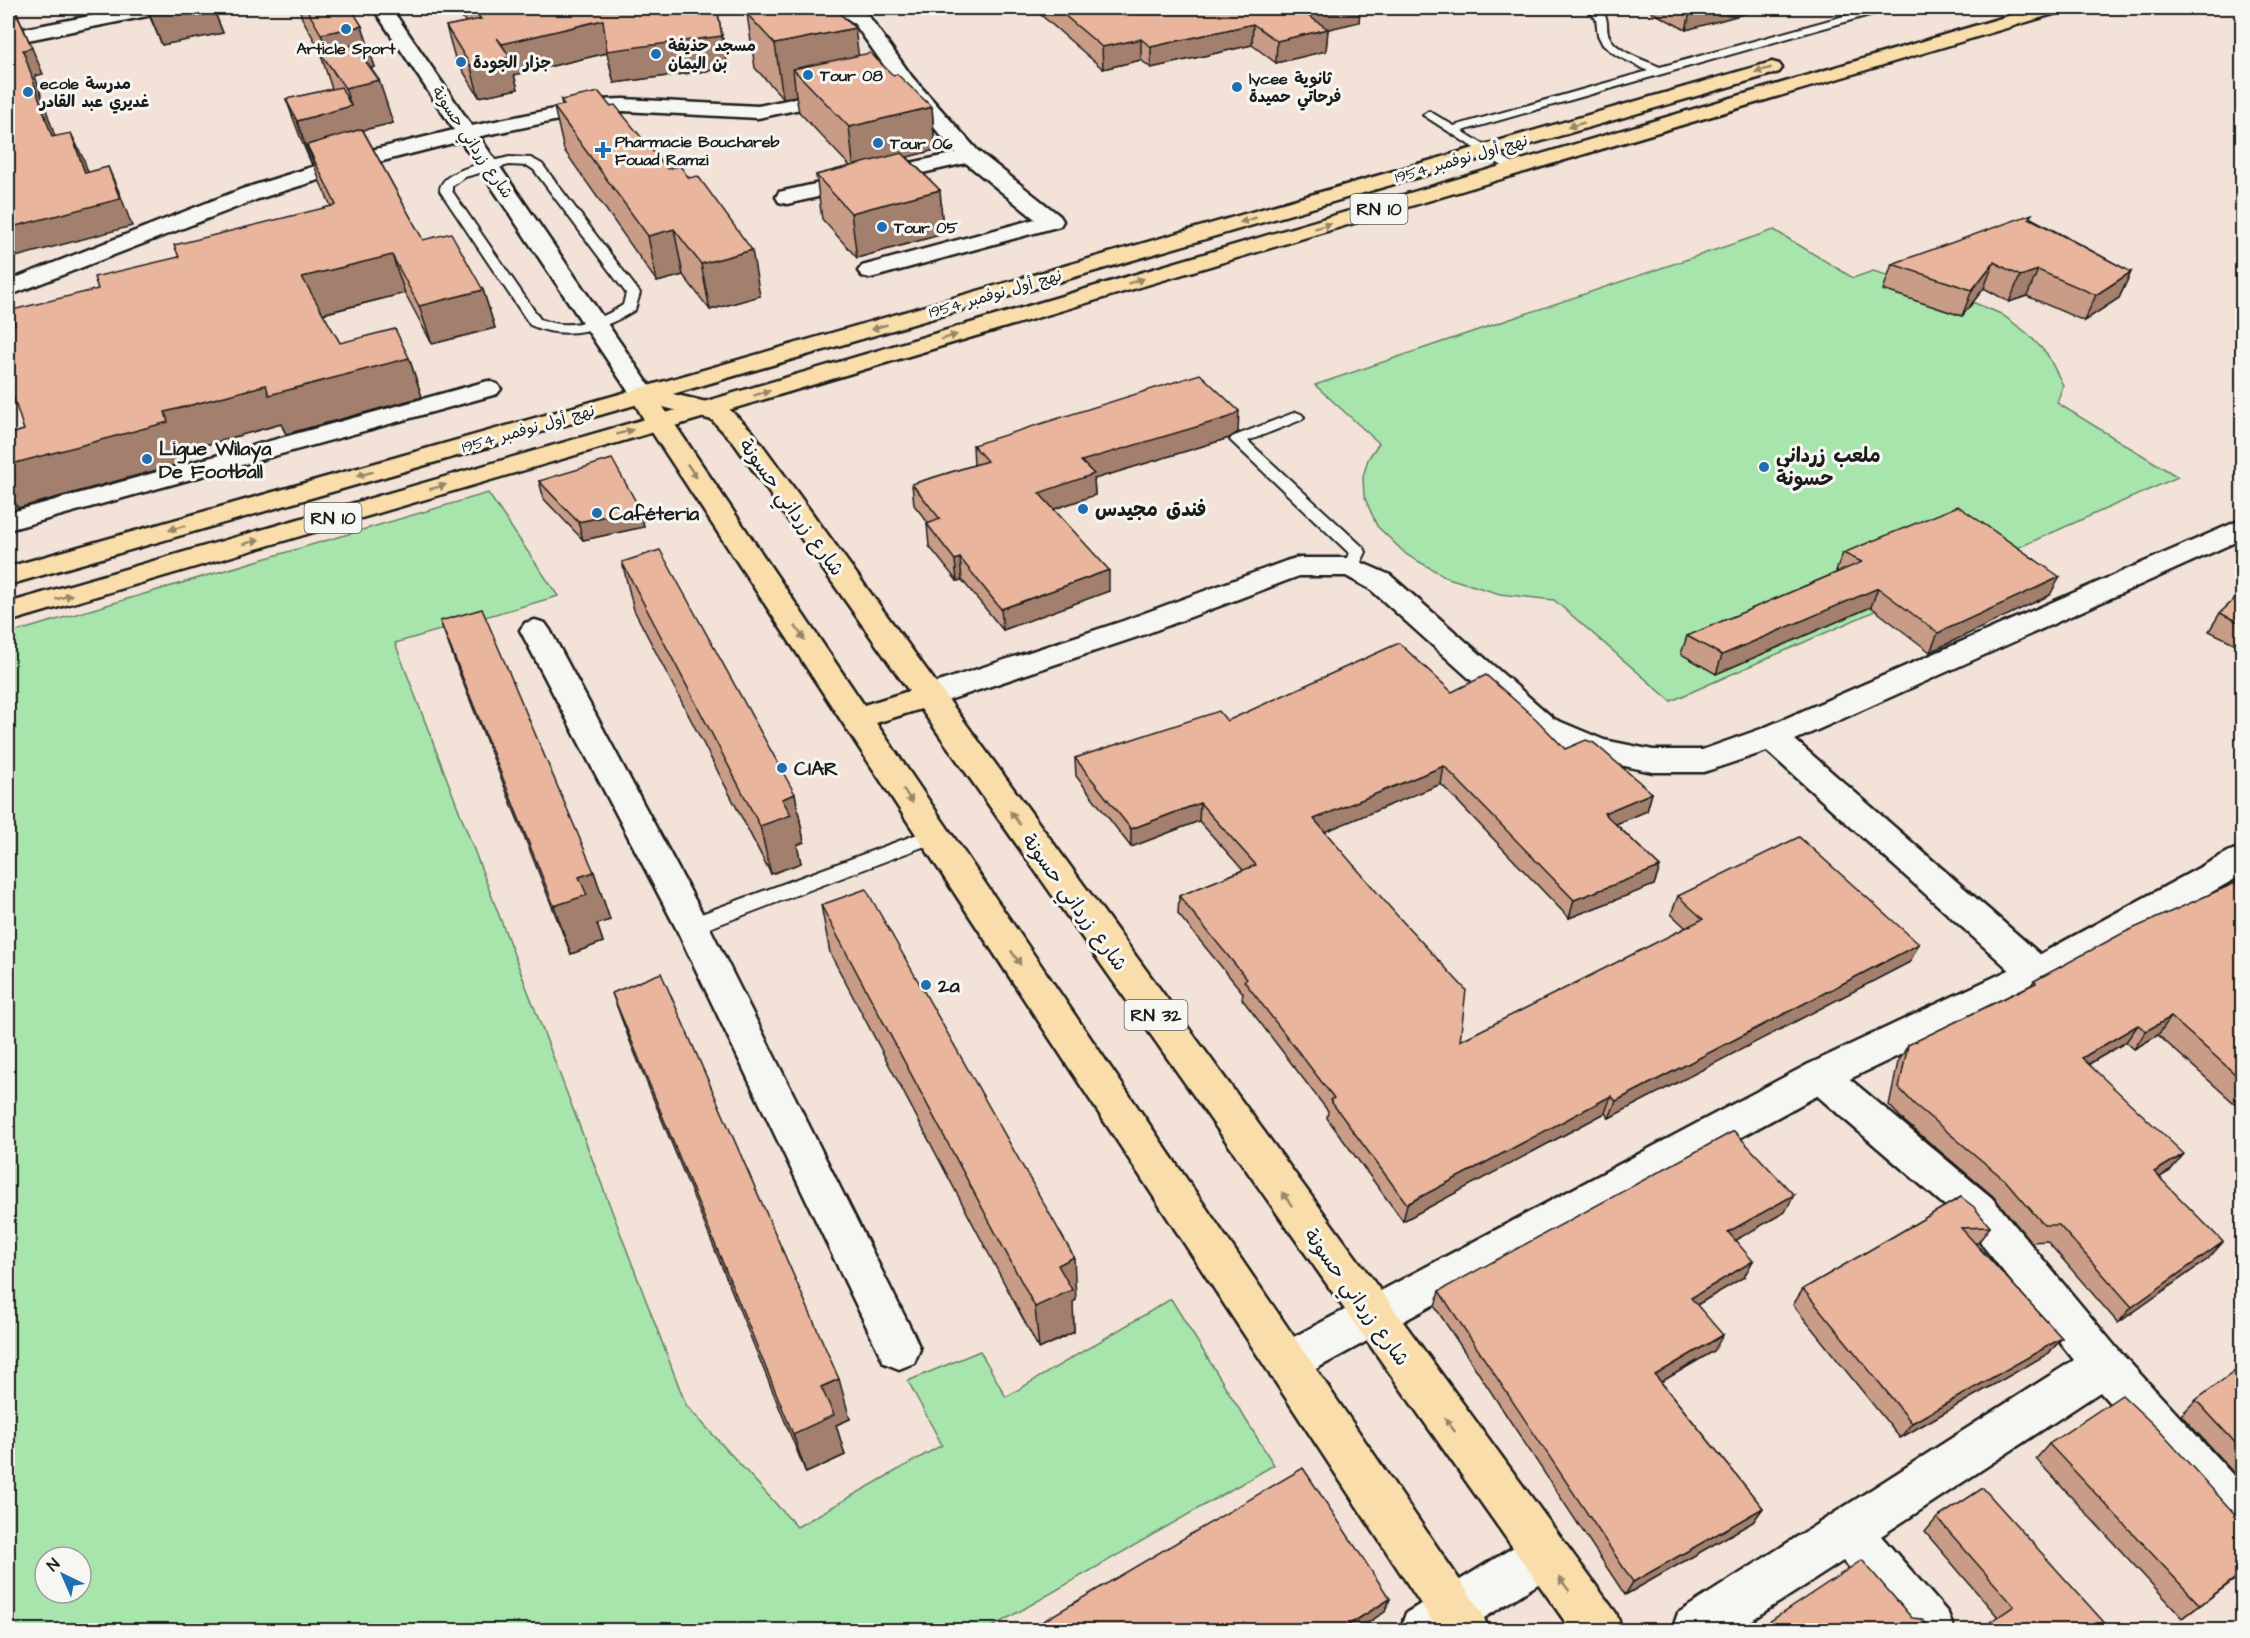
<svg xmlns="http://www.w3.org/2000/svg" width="2250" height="1638" font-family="'Architects Daughter','Playpen Sans Arabic',sans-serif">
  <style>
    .green { fill: #a8e5ad; stroke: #628064; stroke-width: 1.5; fill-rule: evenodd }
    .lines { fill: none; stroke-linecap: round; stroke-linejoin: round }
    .lane-casing { stroke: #1c1c1c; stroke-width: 4 }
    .street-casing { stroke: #1c1c1c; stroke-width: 5 }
    .secondary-casing { stroke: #1c1c1c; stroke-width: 5 }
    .primary-casing { stroke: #1c1c1c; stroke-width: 5 }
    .highway-casing { stroke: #1c1c1c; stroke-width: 5 }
    .lane { fill: #f6f6f2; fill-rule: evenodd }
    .street { fill: #f6f6f2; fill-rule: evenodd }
    .secondary { fill: #f6f6f2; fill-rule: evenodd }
    .primary { fill: #f9deab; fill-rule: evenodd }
    .highway { fill: #f9deab; fill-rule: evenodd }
    .wall { fill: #c89c86; stroke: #1c1c1c; stroke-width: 1.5 }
    .shaded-wall { fill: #a37f6d; stroke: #1c1c1c; stroke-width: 1.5 }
    .building { fill: #e9b59c; stroke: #1c1c1c; stroke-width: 1.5 }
    .oneway { fill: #96876b }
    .poi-dot { fill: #1f6fb2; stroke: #f6f6f2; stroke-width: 2 }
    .labels { text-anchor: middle; stroke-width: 6; stroke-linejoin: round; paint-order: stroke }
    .far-poi-label { font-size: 16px; font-weight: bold; fill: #1c1c1c; stroke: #f6f6f2; text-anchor: start }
    .far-street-label { font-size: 16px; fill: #1c1c1c; stroke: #f6f6f2 }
    .shield { fill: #f6f6f2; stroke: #5d5d5c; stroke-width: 1.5 }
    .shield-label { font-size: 18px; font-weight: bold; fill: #1c1c1c }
    .poi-label { font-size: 20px; font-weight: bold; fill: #1c1c1c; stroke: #f6f6f2; text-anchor: start }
    .street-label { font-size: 20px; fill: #1c1c1c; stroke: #f6f6f2 }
  </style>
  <rect width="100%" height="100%" fill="#f2e2d8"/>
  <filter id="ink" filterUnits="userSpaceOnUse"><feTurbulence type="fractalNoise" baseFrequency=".0167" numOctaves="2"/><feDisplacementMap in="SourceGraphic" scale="12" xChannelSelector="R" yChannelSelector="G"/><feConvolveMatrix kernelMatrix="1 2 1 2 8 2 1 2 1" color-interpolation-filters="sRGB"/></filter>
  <g filter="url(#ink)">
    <g class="green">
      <polygon points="1774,230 1853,278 1873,271 1958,296 2001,314 2027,333 2047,354 2063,385 2057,403 2178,477 1671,701 1554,600 1500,594 1448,578 1407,555 1377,526 1364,496 1363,477 1368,459 1379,443 1315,385"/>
      <path d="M488,493L558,596L395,643L686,1405L797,1527L942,1445L908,1381L980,1351L1006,1397L1171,1299L1274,1465L987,1630H8V634ZM45,1557H81V1593H45Z"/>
    </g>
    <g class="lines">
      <defs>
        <g id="lane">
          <path d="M1587,8H1599C1613,23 1603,26 1610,38C1619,53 1645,60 1660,67L1873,8H1889L1887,10L1462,131L1518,166L1519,169L1513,173L1423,115L1429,111L1454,126L1648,71L1616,55L1603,45L1598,35L1596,19Z"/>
          <path d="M509,157L531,158L542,164L640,293L635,310C604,330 565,341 530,325L440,191C440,169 491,162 509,157ZM509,165L528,166L534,170L626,293L623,305C599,321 568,331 540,319L452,191V186L465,177Z"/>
          <polygon points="1296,412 1301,414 1304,417 1301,420 1248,441 1364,548 1366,552 1357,571 1345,571 1343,567 1349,553 1230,440 1232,437"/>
          <polygon points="934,828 941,830 944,835 941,840 699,932 692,934 685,932 682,926 685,920"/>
        </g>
        <g id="street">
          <polygon points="832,8 854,8 868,15 912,77 978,151 1060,216 1063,221 1060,226 878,276 870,278 862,276 858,271 862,266 1035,219 966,163 787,204 779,202 776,197 779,192 956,153 900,88 758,118 623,111 597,112 467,139 460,137 457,133 460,129 467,127 597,100 623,99 758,106 893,78 854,23"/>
          <polygon points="488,381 497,384 501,389 497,394 8,530 8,513"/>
          <polygon points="2236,522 2242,524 2242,539 1795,740 2050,963 2055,973 2050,983 2037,987 2024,983 1767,751 1704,772 1653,772 1587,758 1532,735 1370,589 1346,576 1299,576 1143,635 928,707 917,703 913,696 917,689 1123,621 1286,561 1296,558 1351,558 1390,575 1554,719 1604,740 1653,750 1702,750 1761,729"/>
          <polygon points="535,620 545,623 550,630 709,926 914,1335 920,1349 914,1363 899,1369 884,1363 675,926 520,630 525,623"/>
          <polygon points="1820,1060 1833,1065 1992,1198 2119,1351 2242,1485 2242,1540 2226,1534 2100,1392 1881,1536 1948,1613 1954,1630 1901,1630 1843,1561 1736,1630 1672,1630 1678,1613 2074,1360 1964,1222 1807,1087 1801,1076 1807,1065"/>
          <polygon points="1543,1532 1559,1539 1566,1555 1559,1571 1465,1630 1400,1630 1406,1613 1527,1539"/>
        </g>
        <g id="secondary">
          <polygon points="131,8 166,8 164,12 157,14 8,44 8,32"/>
          <polygon points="373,8 391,8 656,395 652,400 643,403 634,400 461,141 363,166 258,199 8,296 8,281 242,189 347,156 454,130"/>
          <polygon points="2242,847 2242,875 2050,983 1833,1087 1301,1377 1286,1383 1271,1377 1265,1363 1271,1349 1807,1065 2024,963 2230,851"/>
        </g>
        <path id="primary" d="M643,387L715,404L730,410L752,431L1616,1613L1622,1630H1571L921,709L876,723L1482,1613L1489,1630H1438L646,423L630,395L634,390ZM663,407L712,420L734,443L909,691L864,705Z"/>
        <g id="highway">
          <polygon points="2035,8 2062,8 2060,12 715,414 8,622 8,603 697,404"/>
          <polygon points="1772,62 1779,64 1782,68 1779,72 652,400 8,585 8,567 634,390"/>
        </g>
      </defs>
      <use href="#lane" class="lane-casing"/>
      <use href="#street" class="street-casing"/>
      <use href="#secondary" class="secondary-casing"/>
      <use href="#primary" class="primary-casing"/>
      <use href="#highway" class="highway-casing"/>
      <use href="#lane" class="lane"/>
      <use href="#street" class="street"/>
      <use href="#secondary" class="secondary"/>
      <use href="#primary" class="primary"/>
      <use href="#highway" class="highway"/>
    </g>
    <g class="wall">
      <polygon points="146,8 213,8 223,33 162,45"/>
      <polygon points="299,8 351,8 375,67 371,68 393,123 363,130 423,240 483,290 495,328 432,344 405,293 323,314 340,343 409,358 422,397 286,434 281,424 183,451 186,462 18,508 8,489 8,435 24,430 11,374 15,325 98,289 179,257 331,206 320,182 314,164 312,165 302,142 286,99 332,89 320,52 321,52 302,18"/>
      <polygon points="454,8 717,8 728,68 614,83 607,53 514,75 518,89 479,97 455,58 446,26 466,22"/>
      <polygon points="1033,8 1114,8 1119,11 1136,8 1360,8 1359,22 1328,29 1326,51 1276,63 1252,45 1151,68 1141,60 1103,69"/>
      <polygon points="1644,8 1752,8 1751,12 1686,30"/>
      <polygon points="747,14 859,56 893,75 932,107 935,150 907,157 940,190 943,234 857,258 822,219 816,175 850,166 799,112 796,96 783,98 755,68"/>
      <polygon points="561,100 760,296 710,310 683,275 657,282 564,150 554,107 562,105"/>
      <polygon points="2031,218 2131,272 2119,298 2084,321 2027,296 2009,302 1984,288 1962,316 1883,290 1892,264"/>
      <polygon points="1238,432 1229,438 1094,479 1095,495 1054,509 1109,591 1003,630 962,580 957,581 929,546 927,524 929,524 914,505 912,484 974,465 973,445"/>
      <polygon points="539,481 640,509 644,527 583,540 544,499"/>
      <polygon points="1843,553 2050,595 1930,652 1871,607 1716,674 1681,654 1687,636 1838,572 1836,571"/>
      <polygon points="622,562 795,794 804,842 797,845 801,863 771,874 634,610"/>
      <polygon points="2242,592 2242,647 2209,631 2220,613"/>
      <polygon points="440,621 594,872 610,920 597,924 603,942 571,954 458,670"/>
      <polygon points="1452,692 1652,793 1647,811 1616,824 1660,867 1654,885 1569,918 1441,784 1325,831 1460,1041 1686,928 1671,914 1678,896 1910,962 1609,1118 1605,1113 1403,1221 1327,1118 1328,1111 1242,999 1243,993 1178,914 1179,896 1243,870 1199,821 1131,847 1076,776 1075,758 1227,721"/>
      <polygon points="2242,880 2242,1110 2158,1035 2134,1049 2126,1042 2089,1064 2170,1171 2160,1177 2208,1259 2118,1323 2047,1241 2031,1242 1993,1196 1904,1121 1889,1105 1898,1062 1908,1045 2031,985 2034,981"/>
      <polygon points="821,905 1076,1300 1073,1302 1074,1332 1039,1349 830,953"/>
      <polygon points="612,993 850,1419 836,1425 845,1455 806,1473 629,1039"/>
      <polygon points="1961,1197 1990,1227 1978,1243 1975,1243 2062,1338 2049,1353 1900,1438 1793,1305 1803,1289"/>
      <polygon points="1785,1212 1735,1240 1744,1277 1697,1305 1714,1351 1661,1382 1763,1508 1753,1522 1625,1595 1435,1307 1439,1291"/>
      <polygon points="2242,1366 2242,1482 2181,1415 2196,1400"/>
      <polygon points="2049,1444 2242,1574 2183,1618 2036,1459"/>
      <polygon points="1937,1518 2111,1630 1998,1617 1925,1532"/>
    </g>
    <g class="shaded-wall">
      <polygon points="8,8 15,8 43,74 35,76 64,164 52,137 8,30"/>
      <polygon points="147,8 213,8 223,33 162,45"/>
      <polygon points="1333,8 1360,8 1359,22 1304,35 1306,14"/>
      <polygon points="1691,8 1752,8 1751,12 1686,30"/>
      <polygon points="603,20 722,36 728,68 614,83 607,53 514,75 518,89 479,97 470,65 506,58 502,44"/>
      <polygon points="1253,24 1252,45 1151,68 1151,47"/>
      <polygon points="362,26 375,67 336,76 333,71 321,34"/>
      <polygon points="855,28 862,82 793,69 796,96 783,98 775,44"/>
      <polygon points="1328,29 1326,51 1276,63 1277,41"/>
      <polygon points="1141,39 1141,60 1103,69 1102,47"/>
      <polygon points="379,80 393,123 359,131 307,145 314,164 312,165 297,121 351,106 345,88"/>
      <polygon points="932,107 935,150 854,171 849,127"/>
      <polygon points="71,133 84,160 97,200 85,173"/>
      <polygon points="108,167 120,194 132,226 8,259 8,228"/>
      <polygon points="940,190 943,234 857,258 851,213"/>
      <polygon points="674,229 683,275 657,282 648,236"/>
      <polygon points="752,250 760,296 710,310 701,264"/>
      <polygon points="392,255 405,293 317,315 302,277"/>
      <polygon points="1994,262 1984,288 1962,316 1972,290"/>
      <polygon points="2038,270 2027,296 2009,302 2020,276"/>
      <polygon points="2131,272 2119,298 2084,321 2096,295"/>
      <polygon points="483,290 495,328 432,344 419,306"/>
      <polygon points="409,358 422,397 286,434 281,424 183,451 186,462 18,508 8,489 8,465 165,412 266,385"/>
      <polygon points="1239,411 1238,432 1229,438 1094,479 1095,495 1040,514 1039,493 1081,461"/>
      <polygon points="640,509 644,527 583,540 578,522"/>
      <polygon points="960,558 962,580 957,581 955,560"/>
      <polygon points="1109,570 1109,591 1003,630 1001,609"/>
      <polygon points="2060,577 2050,595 1930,652 1938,633"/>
      <polygon points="1878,588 1871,607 1716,674 1722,655"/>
      <polygon points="1444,766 1441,784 1312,837 1314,819"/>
      <polygon points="1652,793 1647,811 1599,831 1604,813"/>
      <polygon points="795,794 804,842 797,845 801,863 771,874 760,826 782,799"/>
      <polygon points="1200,803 1199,821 1131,847 1131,829"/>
      <polygon points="1660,867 1654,885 1569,918 1574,900"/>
      <polygon points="594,872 610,920 597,924 603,942 571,954 554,906 579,877"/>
      <polygon points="1919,944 1910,962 1609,1118 1616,1101"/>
      <polygon points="2171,1017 2158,1035 2134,1049 2146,1031"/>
      <polygon points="2138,1025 2126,1042 2070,1075 2082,1058"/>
      <polygon points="1611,1096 1605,1113 1403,1221 1407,1204"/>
      <polygon points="2184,1154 2170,1171 2141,1188 2154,1172"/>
      <polygon points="1794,1195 1785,1212 1720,1249 1728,1232"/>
      <polygon points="2223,1242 2208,1259 2118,1323 2132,1307"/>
      <polygon points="1074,1257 1076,1300 1073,1302 1074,1332 1039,1349 1035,1307 1058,1265"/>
      <polygon points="1753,1261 1744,1277 1683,1313 1691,1298"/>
      <polygon points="1723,1335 1714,1351 1647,1390 1655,1375"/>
      <polygon points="2062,1338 2049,1353 1900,1438 1912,1423"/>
      <polygon points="839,1379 850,1419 836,1425 845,1455 806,1473 793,1434 821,1387"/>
      <polygon points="1763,1508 1753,1522 1625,1595 1633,1582"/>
      <polygon points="2242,1573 2242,1574 2183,1618 2200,1605"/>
      <polygon points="1390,1599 1385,1612 1356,1630 1340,1630"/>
    </g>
    <g class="building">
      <polygon points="306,8 351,8 362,26 321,34"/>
      <polygon points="472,8 717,8 722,36 607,51 603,20 502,44 497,38 510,57 470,65 446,26 481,19"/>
      <polygon points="779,8 834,8 855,28 775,44 747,14"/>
      <polygon points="1056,8 1114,8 1119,11 1136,8 1333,8 1306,14 1328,29 1277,41 1253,24 1151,47 1141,39 1102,47"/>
      <polygon points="18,17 32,48 23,50 52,137 71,133 85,173 108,167 120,199 8,228 8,19"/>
      <polygon points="354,45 379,80 345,88 320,52"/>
      <polygon points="870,53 893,75 897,74 932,107 849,127 793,69"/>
      <polygon points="341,87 351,106 297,121 286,99"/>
      <polygon points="599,92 610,106 615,105 667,169 680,166 689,178 698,176 752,250 701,264 674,229 648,236 554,107 564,105 561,100"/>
      <polygon points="362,129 423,240 451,233 483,290 419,306 392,255 302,277 340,343 395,329 409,358 269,395 266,385 165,412 168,422 8,465 8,435 24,430 8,380 8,375 11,374 8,362 8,327 15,325 12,310 98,289 94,277 179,257 174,245 336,205 307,145"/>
      <polygon points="902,153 940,190 851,213 816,175"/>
      <polygon points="2032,214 2029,218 2131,272 2096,295 2038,270 2020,276 1994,262 1972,290 1892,264"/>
      <polygon points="1200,374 1239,411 1230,417 1081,461 1094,474 1039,493 1109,570 1001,609 960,558 955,560 927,524 940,519 912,484 987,461 973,445"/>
      <polygon points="612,459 640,509 578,522 539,481"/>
      <polygon points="1958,506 2060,577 1938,633 1878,588 1722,655 1687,636 1862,562 1843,553"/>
      <polygon points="660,550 795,794 782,799 791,815 760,826 622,562"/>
      <polygon points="2242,592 2242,624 2220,613"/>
      <polygon points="482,609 594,872 579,877 587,895 554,906 440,621"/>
      <polygon points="1399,643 1452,692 1486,675 1536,719 1565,749 1586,740 1594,743 1652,793 1604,813 1660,867 1574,900 1444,766 1314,819 1394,912 1466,990 1460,1041 1703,919 1678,896 1799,837 1919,944 1616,1101 1611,1096 1407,1204 1330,1100 1334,1098 1244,981 1247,979 1179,896 1256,865 1200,803 1131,829 1075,758 1219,711 1227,721"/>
      <polygon points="2242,880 2242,1080 2171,1017 2146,1031 2138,1025 2082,1058 2184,1154 2154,1172 2223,1242 2132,1307 2059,1225 2044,1225 2005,1180 1914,1104 1899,1088 1908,1045 2036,983 2034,981 2123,933"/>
      <polygon points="866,889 1074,1257 1058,1265 1072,1290 1035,1307 821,905"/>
      <polygon points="661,973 839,1379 821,1387 834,1415 793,1434 612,993"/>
      <polygon points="1734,1131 1794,1195 1728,1232 1753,1261 1691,1298 1723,1335 1655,1375 1763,1508 1633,1582 1439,1291"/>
      <polygon points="1961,1197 1974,1207 1990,1227 1961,1228 2062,1338 1912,1423 1803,1289"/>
      <polygon points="2242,1366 2242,1450 2196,1400"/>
      <polygon points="2122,1395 2157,1428 2242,1522 2242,1573 2200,1605 2049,1444"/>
      <polygon points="1303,1468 1390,1599 1340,1630 1028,1630"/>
      <polygon points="1983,1488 2111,1630 1979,1630 2014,1606 1937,1518"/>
      <polygon points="1862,1560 1912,1618 1922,1619 1932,1630 1757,1630"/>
    </g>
    <defs><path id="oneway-solid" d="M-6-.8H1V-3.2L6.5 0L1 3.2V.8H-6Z" transform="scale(1.5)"/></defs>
    <g class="oneway">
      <use href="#oneway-solid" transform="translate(1763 70) rotate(164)"/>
      <use href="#oneway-solid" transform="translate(1576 125) rotate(164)"/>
      <use href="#oneway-solid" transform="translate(1248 220) rotate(164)"/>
      <use href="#oneway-solid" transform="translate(1323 226) rotate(-17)"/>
      <use href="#oneway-solid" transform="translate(1136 281) rotate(-17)"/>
      <use href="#oneway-solid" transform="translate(879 327) rotate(164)"/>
      <use href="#oneway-solid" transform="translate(949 337) rotate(-17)"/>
      <use href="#oneway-solid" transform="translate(762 393) rotate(-17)"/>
      <use href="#oneway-solid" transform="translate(625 432) rotate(-16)"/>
      <use href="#oneway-solid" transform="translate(692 471) rotate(56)"/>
      <use href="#oneway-solid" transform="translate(365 474) rotate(164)"/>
      <use href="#oneway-solid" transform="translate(438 487) rotate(-16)"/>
      <use href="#oneway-solid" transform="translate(177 528) rotate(164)"/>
      <use href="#oneway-solid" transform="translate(251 542) rotate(-16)"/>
      <use href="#oneway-solid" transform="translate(64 597) rotate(-16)"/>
      <use href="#oneway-solid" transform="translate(800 633) rotate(56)"/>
      <use href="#oneway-solid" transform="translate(908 796) rotate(56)"/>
      <use href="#oneway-solid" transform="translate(1015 818) rotate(-126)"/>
      <use href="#oneway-solid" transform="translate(1016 958) rotate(56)"/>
      <use href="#oneway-solid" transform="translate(1287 1199) rotate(-126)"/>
      <use href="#oneway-solid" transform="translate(1450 1425) rotate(-126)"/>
      <use href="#oneway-solid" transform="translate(1564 1584) rotate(-127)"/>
    </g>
  </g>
  <g class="poi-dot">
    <circle cx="346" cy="29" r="6"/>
    <circle cx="656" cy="54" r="6"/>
    <circle cx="461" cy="62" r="6"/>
    <circle cx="808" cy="75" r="6"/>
    <circle cx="1237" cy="87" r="6"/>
    <circle cx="28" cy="92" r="6"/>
    <circle cx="878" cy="143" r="6"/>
    <path d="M600 141h6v6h6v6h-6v6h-6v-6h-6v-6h6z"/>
    <circle cx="882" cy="227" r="6"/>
    <circle cx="147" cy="459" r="6"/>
    <circle cx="1764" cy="467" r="6"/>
    <circle cx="1083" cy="509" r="6"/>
    <circle cx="597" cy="513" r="6"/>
    <circle cx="782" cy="768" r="6"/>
    <circle cx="926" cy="985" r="6"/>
  </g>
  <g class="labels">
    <g class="far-poi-label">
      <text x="668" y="51">مسجد حذيفة<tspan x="668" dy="18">بن اليمان</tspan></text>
      <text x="346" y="54" text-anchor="middle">Article Sport</text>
      <text x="473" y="68">جزار الجودة</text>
      <text x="820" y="81">Tour 08</text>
      <text x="1249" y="84">lycee ثانوية<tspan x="1249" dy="18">فرحاتي حميدة</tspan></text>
      <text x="40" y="89">ecole مدرسة<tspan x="40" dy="18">غديري عبد القادر</tspan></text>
      <text x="615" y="147">Pharmacie Bouchareb<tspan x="615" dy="18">Fouad Ramzi</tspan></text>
      <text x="890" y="149">Tour 06</text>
      <text x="894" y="233">Tour 05</text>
    </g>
    <g class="far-street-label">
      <text transform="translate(473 142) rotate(56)" y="6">شارع زرداني حسونة</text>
      <text transform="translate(1461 158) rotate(-16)" y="6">نهج أول نوفمبر 1954</text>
      <text transform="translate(995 293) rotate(-16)" y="6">نهج أول نوفمبر 1954</text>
      <text transform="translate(528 428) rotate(-16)" y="6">نهج أول نوفمبر 1954</text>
    </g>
    <g class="shield">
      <rect x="1350.5" y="194" width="57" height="30" rx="4.5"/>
      <rect x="304.5" y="503" width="57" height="30" rx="4.5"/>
      <rect x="1124.5" y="1000" width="63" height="30" rx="4.5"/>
    </g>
    <g class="shield-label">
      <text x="1379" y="215">RN 10</text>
      <text x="333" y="524">RN 10</text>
      <text x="1156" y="1021">RN 32</text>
    </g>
    <g class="poi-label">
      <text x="159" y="455">Ligue Wilaya<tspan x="159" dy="23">De Football</tspan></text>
      <text x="1776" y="462">ملعب زرداني<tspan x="1776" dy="23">حسونة</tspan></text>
      <text x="1095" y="516">فندق مجيدس</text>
      <text x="609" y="520">Caféteria</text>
      <text x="794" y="775">CIAR</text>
      <text x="938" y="992">2a</text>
    </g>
    <g class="street-label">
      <text transform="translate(792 507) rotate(54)" y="7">شارع زرداني حسونة</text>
      <text transform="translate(1075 902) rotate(54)" y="7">شارع زرداني حسونة</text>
      <text transform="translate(1357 1297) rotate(54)" y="7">شارع زرداني حسونة</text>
    </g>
  </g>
  <rect width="2250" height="1638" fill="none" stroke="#f6f6f2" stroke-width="30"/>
  <rect x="15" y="15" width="2220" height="1608" fill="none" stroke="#1c1c1c" stroke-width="2" filter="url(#ink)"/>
  <g transform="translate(63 1575) rotate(316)"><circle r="28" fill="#f6f6f2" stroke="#9f9f9c" stroke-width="1.5"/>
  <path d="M0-4.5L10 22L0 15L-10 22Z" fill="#1f6fb2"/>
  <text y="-9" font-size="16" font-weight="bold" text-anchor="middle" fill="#1c1c1c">N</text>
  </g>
</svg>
